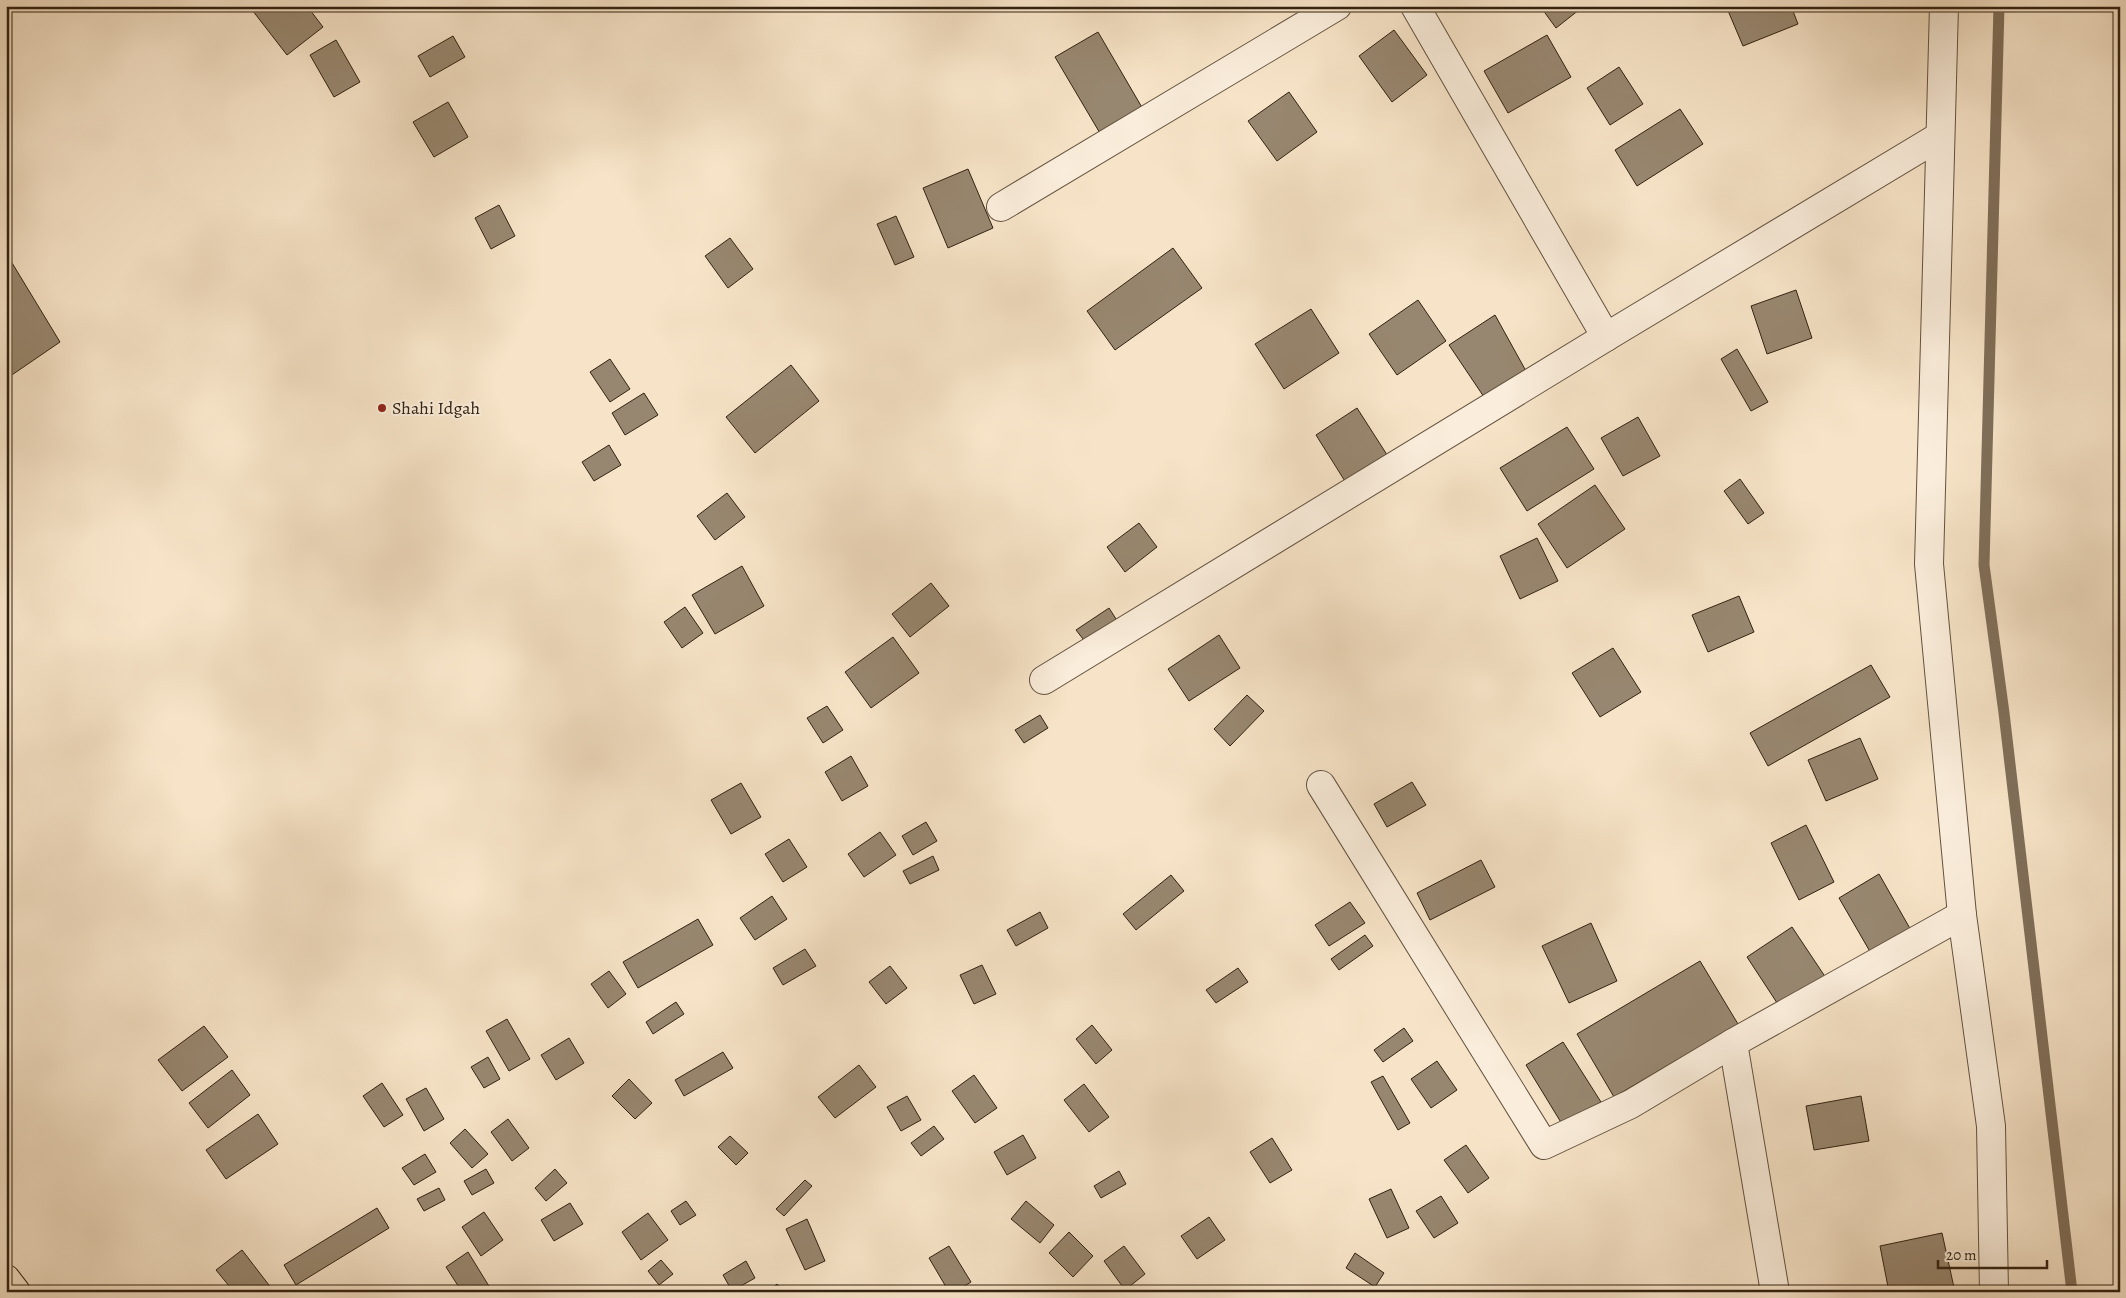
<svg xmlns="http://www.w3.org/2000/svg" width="2126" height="1298" font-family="Alegreya,serif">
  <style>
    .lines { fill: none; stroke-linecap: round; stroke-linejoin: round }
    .stream { stroke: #806f5a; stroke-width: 11 }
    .building { fill: #988770; stroke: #322211 }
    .minor-casing { stroke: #63523f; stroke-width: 30 }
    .primary-casing { stroke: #322211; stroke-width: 30 }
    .minor { stroke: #faeddb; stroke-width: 28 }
    .primary { stroke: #f7e4c8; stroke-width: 28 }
    .poi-dot { fill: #8f2418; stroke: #faeddb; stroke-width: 2 }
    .labels { text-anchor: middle; stroke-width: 4; stroke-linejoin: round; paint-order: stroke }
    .poi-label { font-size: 18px; fill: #322211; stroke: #faeddb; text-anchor: start }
  </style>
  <rect width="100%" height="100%" fill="#f7e4c8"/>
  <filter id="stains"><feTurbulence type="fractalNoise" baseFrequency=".004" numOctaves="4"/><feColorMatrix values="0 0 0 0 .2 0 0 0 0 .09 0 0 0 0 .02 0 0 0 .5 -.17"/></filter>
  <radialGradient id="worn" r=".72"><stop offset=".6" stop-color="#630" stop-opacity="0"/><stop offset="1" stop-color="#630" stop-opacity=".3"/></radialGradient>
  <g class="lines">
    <polyline class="stream" points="1999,6 1984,565 2004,713 2072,1292"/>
  </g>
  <g class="building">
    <polygon points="249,6 307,6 323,27 287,55"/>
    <polygon points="1540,6 1584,6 1556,28"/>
    <polygon points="1726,6 1791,6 1798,24 1743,46"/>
    <polygon points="1394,30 1427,75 1392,102 1359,56"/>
    <polygon points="1098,32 1147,116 1104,140 1055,57"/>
    <polygon points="1547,35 1571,77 1508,113 1484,71"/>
    <polygon points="453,36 465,57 430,77 418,56"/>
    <polygon points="336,40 360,82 334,97 310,55"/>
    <polygon points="1619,67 1643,104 1610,125 1587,88"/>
    <polygon points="1289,92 1317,132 1277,161 1248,121"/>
    <polygon points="448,102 468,137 434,157 413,122"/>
    <polygon points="1680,109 1703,144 1637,186 1615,150"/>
    <polygon points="968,169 993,228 948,248 923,188"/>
    <polygon points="499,205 515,236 491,249 475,218"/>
    <polygon points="896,216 914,257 895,265 877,224"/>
    <polygon points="730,238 753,269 728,288 705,256"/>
    <polygon points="1173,248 1202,288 1115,350 1087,311"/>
    <polygon points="6,253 60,342 6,379"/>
    <polygon points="1796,290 1812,338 1767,354 1751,306"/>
    <polygon points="1418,300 1446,341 1397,375 1369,334"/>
    <polygon points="1311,309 1339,353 1284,389 1255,344"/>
    <polygon points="1495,315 1526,371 1484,397 1449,345"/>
    <polygon points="1737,349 1768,402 1751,411 1721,359"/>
    <polygon points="610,359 630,389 610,402 590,372"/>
    <polygon points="791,365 819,401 755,453 726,417"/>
    <polygon points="644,393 658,415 625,435 612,413"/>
    <polygon points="1357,408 1391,461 1348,486 1316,435"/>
    <polygon points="1638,417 1660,456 1623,476 1601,438"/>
    <polygon points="1567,427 1594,469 1527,511 1500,468"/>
    <polygon points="609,445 621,465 594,481 582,462"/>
    <polygon points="1740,479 1764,513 1748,524 1724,491"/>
    <polygon points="1595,485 1625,529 1567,568 1538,524"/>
    <polygon points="727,493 745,517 715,540 697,516"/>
    <polygon points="1139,523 1157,547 1125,572 1107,547"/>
    <polygon points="1537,538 1558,581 1520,599 1500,556"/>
    <polygon points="742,566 764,606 715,634 692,595"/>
    <polygon points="931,583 949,606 910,637 892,614"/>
    <polygon points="1739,596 1754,632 1708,652 1692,615"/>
    <polygon points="685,607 703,633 682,648 664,622"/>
    <polygon points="1109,608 1118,622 1087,644 1076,630"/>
    <polygon points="1219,635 1240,668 1189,701 1168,669"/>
    <polygon points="893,637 919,673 871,708 845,672"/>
    <polygon points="1613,648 1641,692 1600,717 1572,673"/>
    <polygon points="1871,665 1890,697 1768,766 1750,733"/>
    <polygon points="1247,695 1264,711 1230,746 1214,729"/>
    <polygon points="827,706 843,730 823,743 807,718"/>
    <polygon points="1040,715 1048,728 1024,743 1015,730"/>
    <polygon points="1860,738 1878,779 1826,801 1808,760"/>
    <polygon points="851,756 868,786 842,801 825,772"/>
    <polygon points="1412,782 1426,805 1387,827 1374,804"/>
    <polygon points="741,783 761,817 731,834 711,800"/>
    <polygon points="926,822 937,841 913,855 902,836"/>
    <polygon points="1806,825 1834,882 1799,900 1771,843"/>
    <polygon points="880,832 896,855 864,877 848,854"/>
    <polygon points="789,839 807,867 783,882 765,854"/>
    <polygon points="933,856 939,870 910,884 903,871"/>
    <polygon points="1481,860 1495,887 1430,920 1417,893"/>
    <polygon points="1879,874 1912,932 1872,955 1839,898"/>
    <polygon points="1171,875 1184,891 1136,930 1123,914"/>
    <polygon points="772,896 787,919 755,940 740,918"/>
    <polygon points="1350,902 1365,923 1329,946 1315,925"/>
    <polygon points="1040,912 1048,928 1016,946 1007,930"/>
    <polygon points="698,919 713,945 638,988 623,962"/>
    <polygon points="1591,923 1617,981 1569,1003 1542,946"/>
    <polygon points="1792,927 1828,981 1783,1012 1747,957"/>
    <polygon points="1365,935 1373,946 1339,970 1331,959"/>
    <polygon points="805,949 816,966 783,985 773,968"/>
    <polygon points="1700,961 1738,1024 1614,1097 1577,1034"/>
    <polygon points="982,965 996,994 974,1004 960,975"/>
    <polygon points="890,966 907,988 886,1004 869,982"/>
    <polygon points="1238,968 1248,982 1216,1003 1206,990"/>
    <polygon points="609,971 626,994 608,1008 591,984"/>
    <polygon points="676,1002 684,1014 653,1034 646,1022"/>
    <polygon points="507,1019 530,1059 509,1071 486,1031"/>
    <polygon points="1092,1025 1112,1050 1096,1064 1076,1039"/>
    <polygon points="204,1026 228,1057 182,1091 158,1060"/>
    <polygon points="1404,1028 1413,1041 1383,1062 1374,1050"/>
    <polygon points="569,1038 584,1063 556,1080 541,1055"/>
    <polygon points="1563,1042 1601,1102 1562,1124 1526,1065"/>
    <polygon points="723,1052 733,1068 684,1096 675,1080"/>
    <polygon points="488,1057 500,1079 484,1088 471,1067"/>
    <polygon points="1437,1061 1457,1090 1431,1108 1411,1079"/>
    <polygon points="859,1065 876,1087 835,1118 818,1097"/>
    <polygon points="232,1070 250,1095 208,1128 189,1103"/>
    <polygon points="974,1075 997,1108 975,1123 952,1091"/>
    <polygon points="1383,1076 1410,1123 1398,1130 1371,1082"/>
    <polygon points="629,1079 652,1103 635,1119 612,1096"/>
    <polygon points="382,1083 403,1115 384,1127 363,1096"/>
    <polygon points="1084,1084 1109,1117 1089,1132 1064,1100"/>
    <polygon points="426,1088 444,1119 424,1131 406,1099"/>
    <polygon points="907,1096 921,1120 901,1131 887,1107"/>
    <polygon points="1861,1096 1869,1141 1814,1150 1806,1106"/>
    <polygon points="258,1114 278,1144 226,1179 206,1150"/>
    <polygon points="508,1119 529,1148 512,1161 491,1132"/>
    <polygon points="934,1126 944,1139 921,1156 911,1143"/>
    <polygon points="465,1129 488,1154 472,1168 450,1143"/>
    <polygon points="1023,1135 1036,1158 1007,1175 994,1152"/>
    <polygon points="730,1136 748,1153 736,1165 718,1147"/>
    <polygon points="1272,1138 1292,1170 1270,1183 1250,1152"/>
    <polygon points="1466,1145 1489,1178 1468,1193 1444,1160"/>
    <polygon points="425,1154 436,1172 414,1185 402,1168"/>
    <polygon points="486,1169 494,1183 472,1195 464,1181"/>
    <polygon points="555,1169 567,1183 546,1201 535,1188"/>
    <polygon points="1119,1171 1126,1184 1101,1198 1094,1186"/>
    <polygon points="805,1180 812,1186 784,1216 776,1209"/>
    <polygon points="439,1188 445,1200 424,1211 417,1199"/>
    <polygon points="1391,1189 1409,1228 1387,1238 1369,1199"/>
    <polygon points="1441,1196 1458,1223 1434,1238 1416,1211"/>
    <polygon points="686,1201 696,1215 680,1225 671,1211"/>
    <polygon points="1026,1201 1054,1225 1040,1243 1011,1219"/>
    <polygon points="570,1203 583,1224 554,1241 541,1220"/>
    <polygon points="377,1208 389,1228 296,1285 284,1265"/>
    <polygon points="484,1212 503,1240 481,1256 462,1227"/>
    <polygon points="648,1213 668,1240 641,1260 622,1232"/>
    <polygon points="1209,1217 1225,1240 1197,1259 1181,1236"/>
    <polygon points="807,1219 825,1261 805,1270 786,1229"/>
    <polygon points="1069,1232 1093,1256 1073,1277 1049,1253"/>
    <polygon points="1942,1233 1955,1292 1889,1292 1880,1246"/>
    <polygon points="949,1246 971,1282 955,1292 949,1292 929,1258"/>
    <polygon points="1124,1246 1145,1274 1125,1290 1104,1261"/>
    <polygon points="242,1250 272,1289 268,1292 234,1292 216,1270"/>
    <polygon points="468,1252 492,1291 491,1292 462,1292 446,1267"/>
    <polygon points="1355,1253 1384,1273 1375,1287 1346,1268"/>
    <polygon points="661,1260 673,1274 659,1285 648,1271"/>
    <polygon points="746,1261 755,1278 732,1291 723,1275"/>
    <polygon points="777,1284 784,1292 768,1292"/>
  </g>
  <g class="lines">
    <defs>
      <g id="minor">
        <polyline points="1415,6 1606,337 1940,136"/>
        <polyline points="1944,6 1929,564 1962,915 1991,1126 1994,1292"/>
        <polyline points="1001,207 1337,6"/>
        <polyline points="1044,680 1606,337"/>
        <polyline points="1321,785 1544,1145 1631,1104 1733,1043 1962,915"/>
        <polyline points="1733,1043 1775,1292"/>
      </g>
      <polyline id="primary" points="6,1279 16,1292"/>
    </defs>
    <use href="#minor" class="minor-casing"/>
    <use href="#primary" class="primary-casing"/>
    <use href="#minor" class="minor"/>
    <use href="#primary" class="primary"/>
  </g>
  <circle class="poi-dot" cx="382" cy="408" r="5"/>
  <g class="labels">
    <g class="poi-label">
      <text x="392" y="414">Shahi Idgah</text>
    </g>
  </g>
  <rect width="2126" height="1298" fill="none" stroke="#f7e4c8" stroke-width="25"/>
  <rect x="8" y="8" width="2111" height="1283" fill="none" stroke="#322211" stroke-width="2.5"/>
  <rect x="12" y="12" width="2101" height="1273" fill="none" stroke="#322211"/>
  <path d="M1938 1260v8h109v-8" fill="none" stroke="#322211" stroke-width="2.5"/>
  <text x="1946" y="1260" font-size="15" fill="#322211" stroke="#faeddb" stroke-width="4" paint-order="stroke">20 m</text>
  <rect width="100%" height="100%" filter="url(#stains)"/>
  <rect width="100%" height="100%" fill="url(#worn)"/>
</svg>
